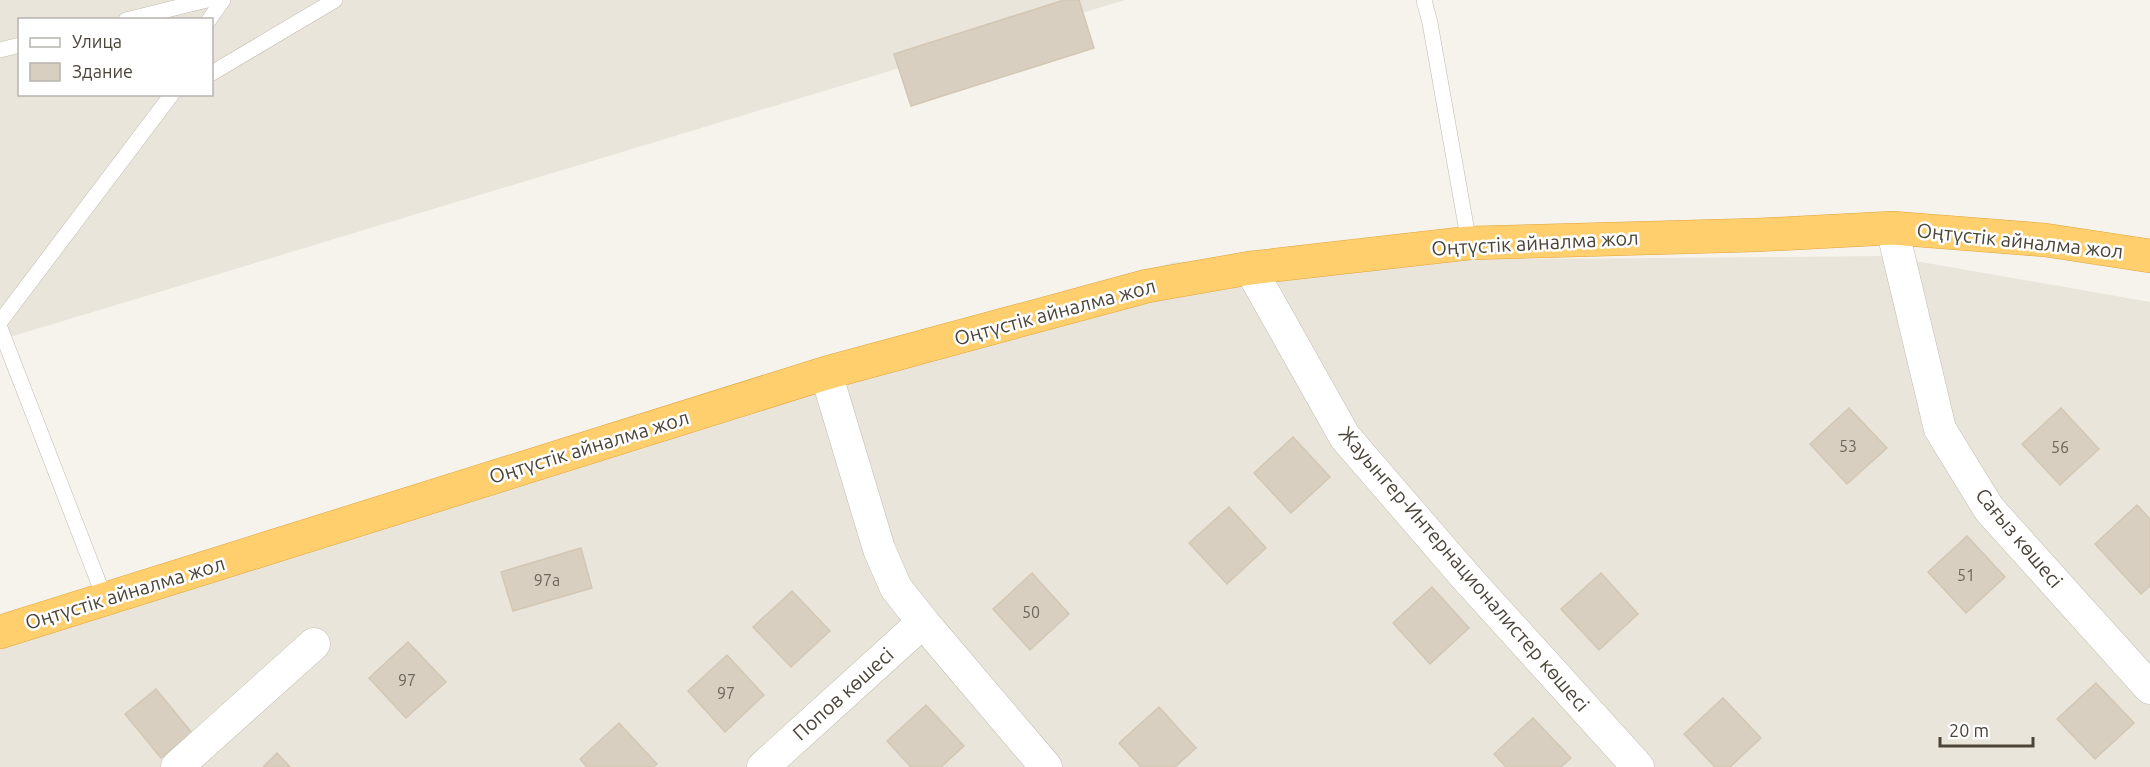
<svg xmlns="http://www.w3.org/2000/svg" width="2150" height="767" font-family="Ubuntu,sans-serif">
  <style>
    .residential { fill: #eae5da; fill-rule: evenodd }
    .building { fill: #d8cfc1; stroke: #d3c7b4; stroke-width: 1.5 }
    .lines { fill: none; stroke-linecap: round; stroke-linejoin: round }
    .lane-casing { stroke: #c2bbae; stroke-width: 16 }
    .street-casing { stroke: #c2bbae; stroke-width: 33 }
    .highway-casing { stroke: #e0a43c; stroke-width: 34 }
    .lane { stroke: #fff; stroke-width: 15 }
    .street { stroke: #fff; stroke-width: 32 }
    .highway { stroke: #ffcf6e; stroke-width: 33 }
    .labels { text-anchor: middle; stroke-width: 5; stroke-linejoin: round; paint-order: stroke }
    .number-label { font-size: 16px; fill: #6e675b }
    .street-label { font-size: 20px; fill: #4b4439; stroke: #fff }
  </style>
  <rect width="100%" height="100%" fill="#f6f3ec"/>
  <g class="residential">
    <path d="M0,0H1125L0,340ZM20,20H212V94H20Z"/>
    <polygon points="1887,256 2150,302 2150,767 0,767 0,618 1174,262"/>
  </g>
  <g class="building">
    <polygon points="1064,0 1079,0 1094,48 911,106 894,54"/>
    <polygon points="1849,408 1887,448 1847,484 1810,444"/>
    <polygon points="2061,408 2099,449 2060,485 2022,444"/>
    <polygon points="1293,437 1330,477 1291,513 1254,473"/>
    <polygon points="2137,505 2150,519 2150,586 2141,594 2095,544"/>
    <polygon points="1229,507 1266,548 1227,584 1189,543"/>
    <polygon points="1967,536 2005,577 1966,613 1928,572"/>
    <polygon points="581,548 592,588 513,611 501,572"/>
    <polygon points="1032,573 1069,614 1030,650 993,609"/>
    <polygon points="1601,573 1638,614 1599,650 1561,609"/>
    <polygon points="1432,587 1469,628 1430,664 1393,623"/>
    <polygon points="792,591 830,631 791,667 753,627"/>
    <polygon points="408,642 446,682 406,718 369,678"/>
    <polygon points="727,655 764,695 725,732 688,691"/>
    <polygon points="2096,683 2134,723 2095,759 2057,719"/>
    <polygon points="156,689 192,733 161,758 125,714"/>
    <polygon points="1723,698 1761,738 1730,767 1715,767 1684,734"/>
    <polygon points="926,705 964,746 941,767 911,767 887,741"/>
    <polygon points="1159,707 1196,748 1175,767 1141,767 1119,743"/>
    <polygon points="1533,718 1571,758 1561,767 1506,767 1494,754"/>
    <polygon points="619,723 657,764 653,767 587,767 580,759"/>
    <polygon points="277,753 290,767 263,767"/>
  </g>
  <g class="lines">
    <defs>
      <g id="lane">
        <polyline points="1424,0 1430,23 1469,243"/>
        <polyline points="126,20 207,0"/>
        <polyline points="209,20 223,0"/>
        <polyline points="0,50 20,45"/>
        <polyline points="212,73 335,0"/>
        <polyline points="0,322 172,94"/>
        <polyline points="0,328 105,599"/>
      </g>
      <g id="street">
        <polyline points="1892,228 1940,429 1989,509 2150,688"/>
        <polyline points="1250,268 1345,437 1465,576 1638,767"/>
        <polyline points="826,373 879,549 896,588 923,622 1046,767"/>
        <polyline points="177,767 314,644"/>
        <polyline points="763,767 923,622"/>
      </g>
      <polyline id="highway" points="0,632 826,373 1147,286 1250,268 1469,243 1757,235 1892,228 2045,240 2150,256"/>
    </defs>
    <use href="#lane" class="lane-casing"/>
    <use href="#street" class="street-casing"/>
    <use href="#highway" class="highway-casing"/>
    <use href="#lane" class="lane"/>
    <use href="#street" class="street"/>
    <use href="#highway" class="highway"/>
  </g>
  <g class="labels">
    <g class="number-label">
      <text x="1848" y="452">53</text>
      <text x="2060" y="453">56</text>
      <text x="1966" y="581">51</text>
      <text x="547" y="586">97а</text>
      <text x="1031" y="618">50</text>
      <text x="407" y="686">97</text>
      <text x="726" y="699">97</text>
    </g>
    <g class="street-label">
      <text transform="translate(2020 241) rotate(6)" y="7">Оңтүстік айналма жол</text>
      <text transform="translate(1535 243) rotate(-3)" y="7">Оңтүстік айналма жол</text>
      <text transform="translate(1055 312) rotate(-15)" y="7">Оңтүстік айналма жол</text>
      <text transform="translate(589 447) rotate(-17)" y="7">Оңтүстік айналма жол</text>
      <text transform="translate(2019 538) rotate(50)" y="7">Сағыз көшесі</text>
      <text transform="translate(1464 569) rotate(49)" y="7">Жауынгер-Интернационалистер көшесі</text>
      <text transform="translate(125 593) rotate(-17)" y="7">Оңтүстік айналма жол</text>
      <text transform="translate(843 694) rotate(-42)" y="7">Попов көшесі</text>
    </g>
  </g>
  <rect x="18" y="18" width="195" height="78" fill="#ffffff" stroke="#b7b4b0" stroke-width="1.5"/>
  <rect x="30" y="38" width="30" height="9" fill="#ffffff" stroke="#b7b4b0" stroke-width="1.5"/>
  <text x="72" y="48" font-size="18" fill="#4b4439">Улица</text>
  <rect x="30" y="63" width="30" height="18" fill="#d8cfc1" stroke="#b7b4b0" stroke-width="1.5"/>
  <text x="72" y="78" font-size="18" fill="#4b4439">Здание</text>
  <path d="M1940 737v9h93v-9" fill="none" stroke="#4b4439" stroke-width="3"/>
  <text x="1949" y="737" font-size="18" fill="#4b4439" stroke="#ffffff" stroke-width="4.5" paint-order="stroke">20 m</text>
</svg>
